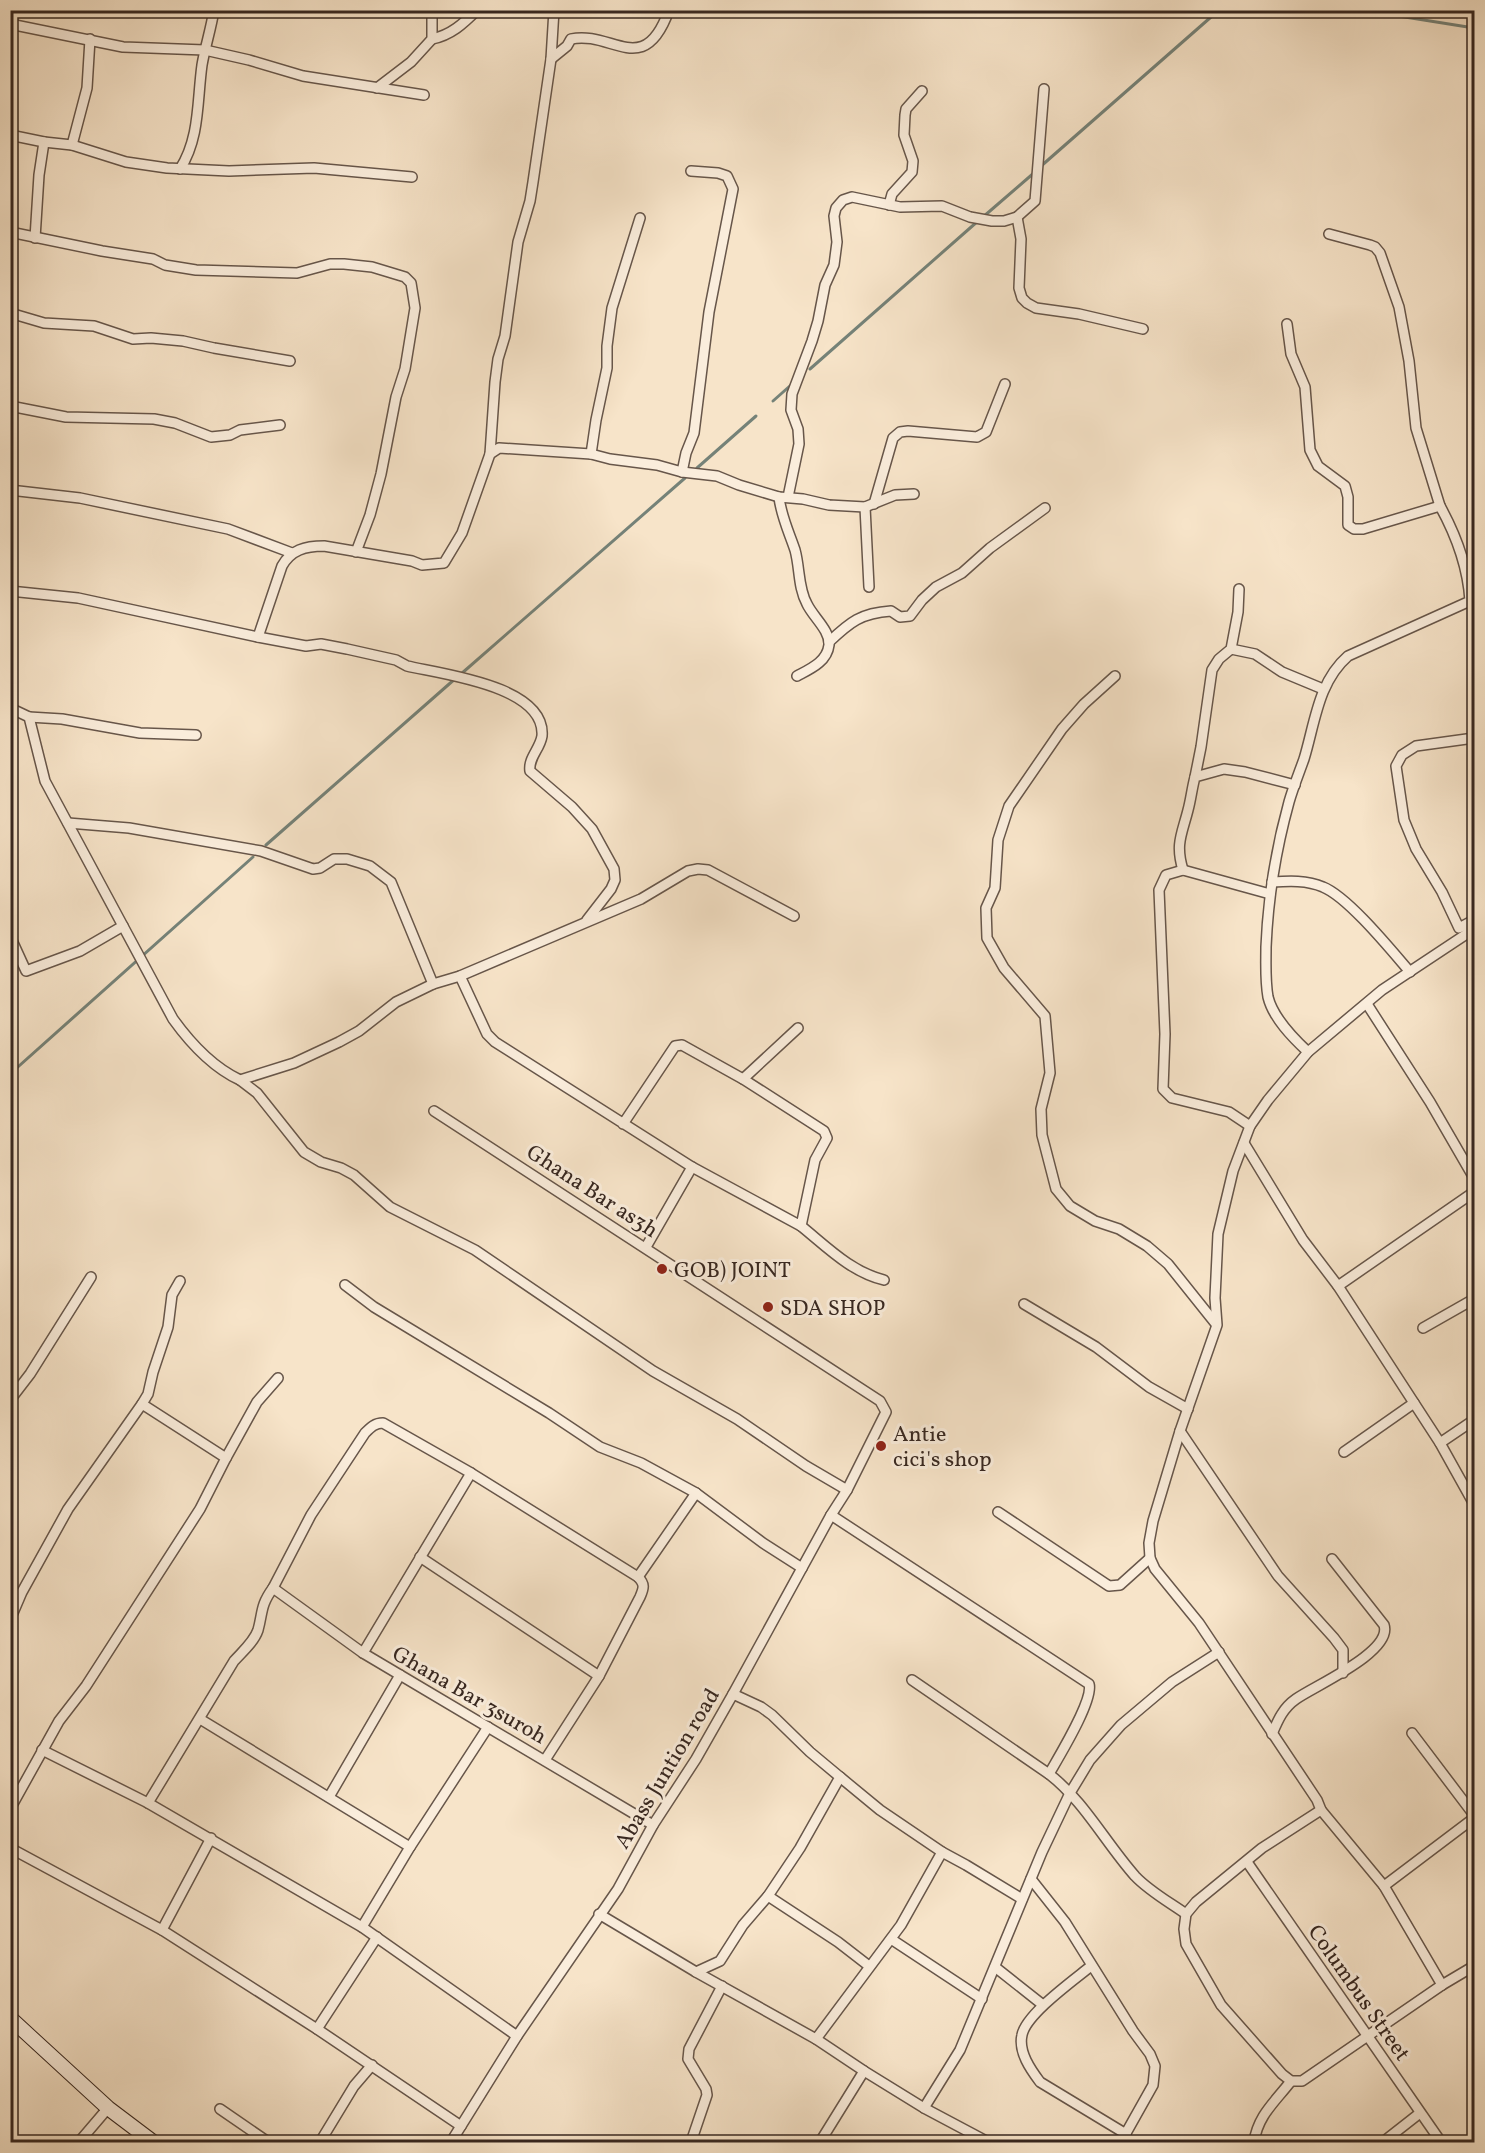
<svg xmlns="http://www.w3.org/2000/svg" width="1485" height="2153" font-family="Vollkorn,serif">
  <style>
    .lines { fill: none; stroke-linecap: round; stroke-linejoin: round }
    .stream { stroke: #758278; stroke-width: 3 }
    .street-casing { stroke: #67564a; stroke-width: 12 }
    .secondary-casing { stroke: #372720; stroke-width: 16 }
    .street { stroke: #faeddc; stroke-width: 9 }
    .secondary { stroke: #faeddc; stroke-width: 14 }
    .poi-dot { fill: #8f2418; stroke: #faeddc; stroke-width: 2 }
    .labels { text-anchor: middle; stroke-width: 6; stroke-linejoin: round; paint-order: stroke }
    .street-label { font-size: 22px; fill: #372720; stroke: #faeddc }
    .poi-label { font-size: 22px; fill: #372720; stroke: #faeddc; text-anchor: start }
  </style>
  <rect width="100%" height="100%" fill="#f7e4c9"/>
  <filter id="stains"><feTurbulence type="fractalNoise" baseFrequency=".00333" numOctaves="4"/><feColorMatrix values="0 0 0 0 .2 0 0 0 0 .09 0 0 0 0 .02 0 0 0 .5 -.17"/></filter>
  <radialGradient id="worn" r=".72"><stop offset=".6" stop-color="#630" stop-opacity="0"/><stop offset="1" stop-color="#630" stop-opacity=".3"/></radialGradient>
  <g class="lines">
    <g class="stream">
      <polyline points="1361,10 1474,28"/>
      <polyline points="1040,167 1219,10"/>
      <polyline points="983,217 1035,172"/>
      <polyline points="810,369 978,221"/>
      <polyline points="773,401 791,385"/>
      <polyline points="697,468 756,416"/>
      <polyline points="461,674 685,478"/>
      <polyline points="266,845 456,678"/>
      <polyline points="10,1074 253,857"/>
    </g>
    <defs>
      <g id="street">
        <polyline points="10,24 123,47 205,50 249,60 303,76 424,95"/>
        <path d="M432,39C451,35 463,24 477,10"/>
        <path d="M551,59L567,46L571,39C612,30 644,80 669,10"/>
        <polyline points="377,88 411,62 432,39 432,10"/>
        <polyline points="10,135 44,142 39,175 35,238"/>
        <polyline points="44,142 72,145 126,162 167,168 229,171 314,168 412,177"/>
        <polyline points="72,145 87,88 90,39"/>
        <path d="M180,169C200,138 197,101 202,65C205,47 211,29 214,10"/>
        <polyline points="889,205 892,194 912,172 913,161 904,135 905,115 906,109 922,91"/>
        <polyline points="1017,217 1021,239 1019,288 1022,298 1027,303 1036,308 1079,314 1143,329"/>
        <polyline points="10,232 102,251 153,259 165,265 196,270 297,273 330,264 344,264 372,267 405,277 411,283 415,308 405,369 396,397 381,474 370,515 356,552"/>
        <polyline points="1329,234 1370,245 1375,247 1380,253 1399,307 1409,361 1416,428 1440,506"/>
        <polyline points="10,313 44,323 94,326 133,339 151,338 183,341 214,348 290,361"/>
        <path d="M1287,324L1291,354L1305,387L1310,450L1318,466L1345,486L1348,497V525L1354,529H1363L1440,506C1456,535 1468,567 1470,601L1348,656C1318,682 1315,723 1304,759C1299,773 1293,788 1289,802C1276,849 1268,898 1266,947C1266,964 1265,980 1268,997C1273,1018 1293,1038 1308,1052"/>
        <polyline points="10,406 66,417 154,419 175,423 211,437 230,435 240,430 280,425"/>
        <polyline points="490,454 495,382 498,359 505,336 518,242 530,201 533,182 551,59 554,10"/>
        <polyline points="591,454 596,420 607,368 607,346 612,308 640,218"/>
        <polyline points="682,472 686,453 694,433 709,312 733,189 727,176 718,173 691,171"/>
        <polyline points="10,490 80,498 228,529 292,553"/>
        <path d="M779,497C781,516 789,532 795,550C800,568 798,588 807,604C813,617 830,630 829,645C827,662 810,669 797,676"/>
        <polyline points="788,497 799,444 798,429 791,410 792,394 812,341 818,321 825,285 834,265 837,242 834,216 836,208 843,200 852,197 900,207 942,206 970,217 992,221 1004,221 1017,217 1035,201 1044,89"/>
        <polyline points="874,504 893,438 900,432 908,431 977,437 986,432 1005,384"/>
        <polyline points="865,507 869,587"/>
        <path d="M10,591L78,598L258,637L282,566C291,550 305,546 324,546L412,561L422,565L444,563L462,533L490,454L499,448L591,454L610,459L657,465L682,472L717,476L739,485L779,497L803,499L829,505L865,507L895,495L914,494"/>
        <path d="M258,637L306,646L321,644L347,649L396,660L407,666C442,674 546,686 542,736C540,749 528,758 530,771L572,807L592,829L614,869L615,880L611,889L587,920"/>
        <path d="M829,642C850,622 861,613 891,611L900,617L910,616L922,600L936,587L962,573L990,548L1045,508"/>
        <polyline points="1231,649 1255,654 1282,672 1323,689"/>
        <polyline points="1115,676 1084,704 1062,729 1009,806 998,840 995,888 986,908 987,938 1004,968 1045,1016 1050,1073 1041,1109 1042,1135 1056,1189 1070,1206 1095,1221 1119,1229 1147,1246 1168,1264 1216,1324"/>
        <path d="M10,708L29,717L45,781L173,1019C191,1044 212,1067 240,1080L294,1063L339,1042L359,1031L396,1002L433,984L460,976L641,899L688,871L698,869L708,870L794,916"/>
        <polyline points="29,717 62,719 140,733 196,735"/>
        <polyline points="1474,738 1416,746 1402,755 1396,766 1404,820 1416,849 1442,892 1459,928 1474,920"/>
        <polyline points="1195,777 1201,747 1212,670 1219,659 1231,649 1238,612 1239,589"/>
        <polyline points="68,823 129,828 261,851 313,869 320,868 334,859 347,859 370,866 391,882 433,984"/>
        <path d="M1183,870C1175,844 1182,834 1188,810C1191,799 1192,788 1195,777L1224,769L1245,772L1295,785"/>
        <path d="M1272,882C1289,881 1307,880 1323,887C1348,897 1391,950 1410,972"/>
        <polyline points="10,936 26,971 80,951 123,926"/>
        <polyline points="460,976 487,1034 495,1042 692,1167 801,1226 815,1160 827,1138 824,1131 743,1079 682,1045 675,1046 623,1124"/>
        <polyline points="1367,1004 1430,1102 1474,1178"/>
        <polyline points="743,1079 798,1028"/>
        <polyline points="240,1080 257,1093 304,1152 321,1162 341,1168 354,1175 390,1207 475,1250 653,1371 737,1419 806,1466 847,1490"/>
        <polyline points="434,1111 880,1401 886,1412 847,1490 831,1515 733,1694 696,1759 653,1825 618,1889 517,2036 451,2142"/>
        <polyline points="1250,1126 1229,1112 1172,1098 1163,1089 1165,1034 1159,890 1166,875 1183,870 1270,894"/>
        <polyline points="1244,1143 1303,1240 1338,1286 1440,1443 1474,1504"/>
        <path d="M801,1226C827,1247 851,1272 884,1280"/>
        <polyline points="646,1247 692,1167"/>
        <polyline points="345,1285 374,1307 549,1413 600,1447 641,1463 696,1493 763,1543 802,1568"/>
        <polyline points="1338,1286 1474,1192"/>
        <polyline points="1024,1304 1096,1347 1149,1387 1188,1409"/>
        <polyline points="1423,1328 1474,1299"/>
        <polyline points="10,1400 30,1374 91,1277"/>
        <polyline points="142,1404 148,1394 153,1372 168,1327 172,1295 180,1281"/>
        <polyline points="1180,1431 1278,1576 1334,1638 1343,1650 1343,1673"/>
        <polyline points="1440,1443 1474,1420"/>
        <polyline points="1344,1452 1414,1403"/>
        <polyline points="226,1458 257,1402 278,1378"/>
        <polyline points="998,1512 1109,1586 1120,1585 1150,1558"/>
        <path d="M831,1515L1089,1684C1094,1700 1058,1758 1049,1774C1084,1801 1105,1842 1135,1876C1149,1891 1169,1902 1186,1914"/>
        <polyline points="420,1557 599,1676"/>
        <polyline points="638,1577 696,1493"/>
        <polyline points="273,1588 363,1653 653,1825"/>
        <polyline points="10,1620 22,1592 68,1509 142,1404 226,1458 200,1509 86,1686 59,1721 10,1809"/>
        <polyline points="363,1653 471,1473"/>
        <polyline points="912,1680 1049,1774"/>
        <polyline points="200,1719 410,1847"/>
        <polyline points="1412,1733 1474,1815"/>
        <path d="M1272,1734C1278,1720 1283,1708 1296,1699C1314,1686 1393,1652 1384,1625L1332,1559"/>
        <polyline points="42,1750 148,1803 362,1927 517,2036"/>
        <polyline points="840,1777 880,1810 942,1852"/>
        <polyline points="329,1797 400,1675"/>
        <path d="M148,1803L234,1661C242,1652 254,1642 258,1630C263,1612 260,1606 273,1588L311,1515L365,1433C371,1427 375,1423 383,1423L471,1473L638,1577C645,1584 644,1588 640,1597L599,1676L545,1760"/>
        <polyline points="1321,1810 1262,1848 1196,1902 1186,1914 1184,1929 1186,1944 1221,2005 1282,2074 1291,2081 1302,2081 1442,1985 1474,1966"/>
        <polyline points="10,1848 162,1930 317,2029 461,2126"/>
        <polyline points="1247,1862 1441,2142"/>
        <polyline points="1031,1879 1065,1922 1133,2031 1150,2054 1155,2066 1153,2085 1121,2142"/>
        <polyline points="1384,1886 1474,1818"/>
        <polyline points="768,1896 838,1942 869,1966"/>
        <polyline points="599,1914 696,1972 816,2039 864,2071 924,2108 988,2142"/>
        <polyline points="362,1927 410,1847 488,1727"/>
        <polyline points="162,1930 211,1838"/>
        <polyline points="891,1939 982,1999"/>
        <path d="M1091,1966C1074,1980 1026,2014 1022,2035C1018,2052 1031,2070 1040,2082L1126,2134"/>
        <polyline points="995,1967 1043,2005"/>
        <polyline points="696,1972 720,1961 743,1925 768,1896 800,1848 840,1777 810,1752 772,1715 761,1707 733,1694"/>
        <polyline points="1442,1985 1384,1886 1321,1810 1317,1800 1199,1623 1155,1569 1150,1558 1149,1543 1153,1521 1180,1431 1217,1325 1215,1298 1218,1234 1233,1171 1250,1126 1268,1100 1308,1052 1382,990 1465,935 1474,926"/>
        <polyline points="317,2029 377,1937"/>
        <polyline points="816,2039 901,1925 942,1852 966,1865 1022,1899"/>
        <polyline points="924,2108 960,2050 1042,1852 1070,1793 1090,1760 1121,1725 1172,1682 1219,1652"/>
        <polyline points="220,2109 268,2142"/>
        <polyline points="10,2142 11,2142"/>
        <polyline points="79,2142 108,2108"/>
        <polyline points="320,2142 354,2086 372,2065"/>
        <polyline points="691,2142 707,2095 706,2089 688,2059 689,2049 722,1986"/>
        <polyline points="820,2142 864,2071"/>
        <path d="M1254,2142C1258,2115 1275,2102 1291,2081"/>
        <polyline points="1383,2142 1420,2113"/>
      </g>
      <polyline id="secondary" points="10,2018 108,2108 153,2142"/>
    </defs>
    <use href="#street" class="street-casing"/>
    <use href="#secondary" class="secondary-casing"/>
    <use href="#street" class="street"/>
    <use href="#secondary" class="secondary"/>
  </g>
  <g class="poi-dot">
    <circle cx="662" cy="1269" r="6"/>
    <circle cx="768" cy="1307" r="6"/>
    <circle cx="881" cy="1446" r="6"/>
  </g>
  <g class="labels">
    <g class="street-label">
      <text transform="translate(593 1190) rotate(33)" y="8">Ghana Bar as3h</text>
      <text transform="translate(470 1694) rotate(30)" y="8">Ghana Bar 3suroh</text>
      <text transform="translate(666 1768) rotate(-59)" y="8">Abass Juntion road</text>
      <text transform="translate(1360 1992) rotate(55)" y="8">Columbus Street</text>
    </g>
    <g class="poi-label">
      <text x="674" y="1277">GOB) JOINT</text>
      <text x="780" y="1315">SDA SHOP</text>
      <text x="893" y="1441">Antie<tspan x="893" dy="25">cici's shop</tspan></text>
    </g>
  </g>
  <rect width="1485" height="2153" fill="none" stroke="#f7e4c9" stroke-width="36"/>
  <rect x="12" y="12" width="1461" height="2129" fill="none" stroke="#372720" stroke-width="3"/>
  <rect x="18" y="18" width="1449" height="2117" fill="none" stroke="#372720" stroke-width="1.5"/>
  <rect width="100%" height="100%" filter="url(#stains)"/>
  <rect width="100%" height="100%" fill="url(#worn)"/>
</svg>
